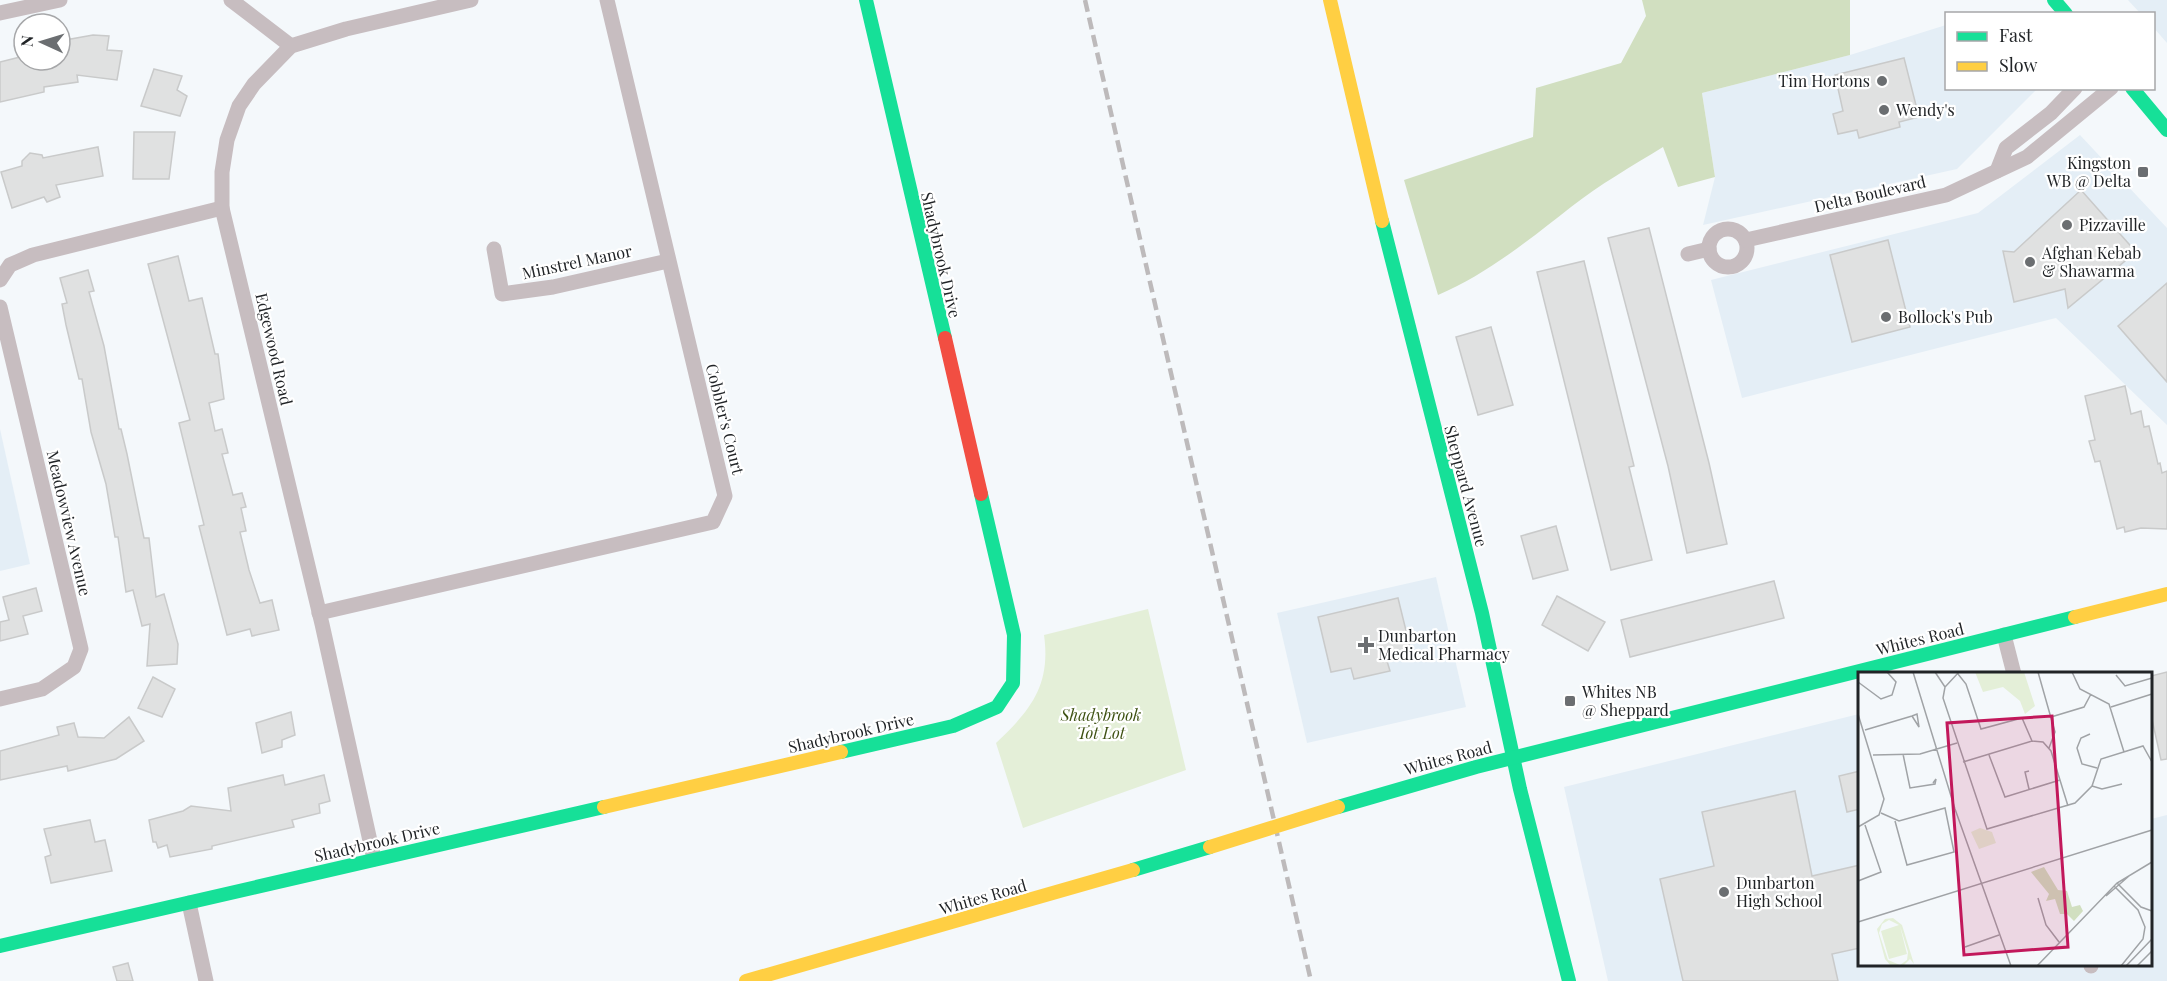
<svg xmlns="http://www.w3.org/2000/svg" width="2167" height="981" font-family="'Playfair Display',serif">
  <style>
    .built { fill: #e4eef6 }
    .green { fill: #e4efd8 }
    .forest { fill: #d1dfc0 }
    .building { fill: #e0e1e1; stroke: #c9caca; stroke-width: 1.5 }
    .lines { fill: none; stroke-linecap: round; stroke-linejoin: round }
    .street { stroke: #c7bdc0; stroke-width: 15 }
    .fast { stroke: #16e098; stroke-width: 14 }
    .slow { stroke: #ffcf43; stroke-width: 14 }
    .jam { stroke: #f24e42; stroke-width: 14 }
    .rail { stroke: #bdbabb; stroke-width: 4.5; stroke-dasharray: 12 6; stroke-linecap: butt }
    .slow-bridge { stroke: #ffcf43; stroke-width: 14 }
    .poi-dot { fill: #6b6e71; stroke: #fff; stroke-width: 2 }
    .labels { text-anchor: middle; stroke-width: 4.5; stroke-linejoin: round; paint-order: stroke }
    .poi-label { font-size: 16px; fill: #212427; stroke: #fff; text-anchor: start }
    .street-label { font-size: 16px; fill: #212427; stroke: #fff }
    .park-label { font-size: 16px; font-style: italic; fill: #3e5112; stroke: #fff }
    .inset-road { fill: none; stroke: #a0a3a6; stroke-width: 1.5 }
    .view { fill: #c2185b; fill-opacity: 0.15; stroke: #c2185b; stroke-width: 3 }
    .inset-edge { fill: none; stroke: #212427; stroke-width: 3 }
  </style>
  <rect width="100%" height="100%" fill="#f4f8fb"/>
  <g class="built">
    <polygon points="2128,0 2167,0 2167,43 2154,28 2154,14 2140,13"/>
    <polygon points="1946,25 1946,88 2037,89 1957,169 1703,225 1715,177 1702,93 1850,55"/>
    <polygon points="2080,135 2167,228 2167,425 2056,318 1742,398 1711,280 1978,213"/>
    <polygon points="0,429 30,564 0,571"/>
    <polygon points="1436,577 1466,707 1307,743 1277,613"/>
    <polygon points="1859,714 1860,964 2150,964 2151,819 2167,815 2167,981 1608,981 1564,787"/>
  </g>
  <path class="green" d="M1148,609L1186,770L1023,828L996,743C1031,710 1051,685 1044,635Z"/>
  <path class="forest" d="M1642,0H1850V55L1702,93L1715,177L1678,187L1663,147C1632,166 1599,185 1571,207C1529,240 1487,274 1438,295L1404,180L1533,137L1536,88L1621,63L1646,16Z"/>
  <g class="building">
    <polygon points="93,35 109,36 107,50 122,51 117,80 77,75 78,82 44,87 44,92 0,102 0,62 24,56 24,60 60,60 60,41"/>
    <polygon points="1904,58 1919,117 1899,122 1900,127 1859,138 1857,130 1838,134 1833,114 1843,111 1835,75"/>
    <polygon points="154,69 182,76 177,90 187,96 180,116 141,106"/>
    <polygon points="134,132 175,132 169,179 133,179"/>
    <polygon points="98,147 103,176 56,185 60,197 47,202 44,197 12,208 1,172 22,166 22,161 30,153 42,155 43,158"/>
    <polygon points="2081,190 2136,252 2068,308 2065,289 2014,302 2003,251 2014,252"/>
    <polygon points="1649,228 1709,463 1727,544 1687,553 1668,466 1608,238"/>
    <polygon points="1888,240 1910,327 1852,342 1830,255"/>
    <polygon points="178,256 189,301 202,298 215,354 218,354 224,399 209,403 215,431 222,429 228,453 222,454 233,495 242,493 246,507 241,508 246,531 240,532 249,570 260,603 272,600 279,630 252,636 250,629 227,635 199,526 204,525 179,423 190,420 148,264"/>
    <polygon points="1584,261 1634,466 1629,467 1652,560 1611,570 1537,272"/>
    <polygon points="88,270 94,291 89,292 104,346 119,429 121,429 127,454 144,538 149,538 156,597 164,594 178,644 177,664 147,666 150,624 142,626 133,590 126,592 118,537 115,537 106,484 91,432 82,379 79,379 66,325 62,304 67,303 60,278"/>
    <polygon points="2167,283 2167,382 2118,326"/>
    <polygon points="1491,327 1513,405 1478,415 1456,337"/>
    <polygon points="2125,386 2131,414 2141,411 2144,427 2149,426 2158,464 2160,463 2162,473 2167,471 2167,529 2141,528 2125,532 2124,527 2117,529 2100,461 2095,462 2089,441 2095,440 2085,396"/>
    <polygon points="1556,526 1568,570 1533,579 1521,536"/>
    <polygon points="1774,581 1784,618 1630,657 1621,620"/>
    <polygon points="36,588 42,611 23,616 28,634 0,641 0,622 9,620 3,597"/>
    <polygon points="1557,596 1605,622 1588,651 1542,625"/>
    <polygon points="1398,598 1412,655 1387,661 1390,671 1354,679 1351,668 1331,672 1318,617"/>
    <polygon points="2167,672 2167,759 2161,760 2151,715 2151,676"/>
    <polygon points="153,677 175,689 162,717 138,708"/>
    <polygon points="291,712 295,735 282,740 282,747 262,753 256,723"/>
    <polygon points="129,717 144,741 116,759 68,771 67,766 0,780 0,751 59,735 57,727 74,723 78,737 104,738"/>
    <polygon points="1860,771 1860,809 1847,812 1839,776"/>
    <polygon points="283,775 285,785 324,775 330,801 319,804 320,813 292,820 294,827 212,846 212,849 170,857 167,845 158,848 156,842 153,842 149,820 183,811 191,806 231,811 228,788"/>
    <polygon points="1795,791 1812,876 1860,865 1860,948 1832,954 1838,981 1683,981 1660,879 1714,866 1702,812"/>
    <polygon points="90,820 95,842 105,840 112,871 51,883 45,857 51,855 44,829"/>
    <polygon points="128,963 133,981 117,981 113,967"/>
  </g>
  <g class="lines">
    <g class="street">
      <polyline points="231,0 291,46"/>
      <polyline points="0,13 60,0"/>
      <polyline points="1997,171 2006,148 2051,113 2075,88"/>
      <circle cx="1728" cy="248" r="19"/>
      <polyline points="1746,240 1946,195 2027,157 2111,88"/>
      <polyline points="494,249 502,294 553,287 668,261"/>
      <polyline points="1688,254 1709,249"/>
      <polyline points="0,280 10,265 33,255 222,208"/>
      <polyline points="0,307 81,649 74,667 42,689 0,699"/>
      <polyline points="319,613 713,522 725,496 607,0"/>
      <polyline points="2004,635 2014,674"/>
      <polyline points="374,859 322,624 222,208 222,172 227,140 239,106 254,84 291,46 346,29 471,0"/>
      <polyline points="189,903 206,981"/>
      <polyline points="2091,964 2091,966"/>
    </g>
    <g class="fast">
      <polyline points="866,0 945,338"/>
      <polyline points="2054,0 2066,14"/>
      <polyline points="2132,88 2167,130"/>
      <polyline points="1382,221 1482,613 1520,789 1569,981"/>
      <polyline points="841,752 953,726 997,707 1013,683 1014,635 981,494"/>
      <polyline points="1338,807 1476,767 2075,617"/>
      <polyline points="1133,870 1210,847"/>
      <polyline points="0,946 604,807"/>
    </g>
    <g class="slow">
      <polyline points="1330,0 1382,221"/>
      <polyline points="2075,617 2167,594"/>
      <polyline points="604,807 841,752"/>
      <polyline points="746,981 1133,870"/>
    </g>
    <polyline class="jam" points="945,338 981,494"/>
    <polyline class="rail" points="1085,0 1311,981"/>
    <polyline class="slow-bridge" points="1210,847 1338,807"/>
  </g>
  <g class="poi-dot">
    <circle cx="1882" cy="81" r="6"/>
    <circle cx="1884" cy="110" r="6"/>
    <rect x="2137" y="166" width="12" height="12" rx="3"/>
    <circle cx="2067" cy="225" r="6"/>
    <circle cx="2030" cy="262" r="6"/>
    <circle cx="1886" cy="317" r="6"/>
    <path d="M1363 636h6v6h6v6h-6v6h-6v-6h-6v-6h6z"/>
    <rect x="1564" y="695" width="12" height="12" rx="3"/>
    <circle cx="1724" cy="892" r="6"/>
  </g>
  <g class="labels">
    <g class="poi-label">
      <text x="1870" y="87" text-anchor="end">Tim Hortons</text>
      <text x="1896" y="116">Wendy's</text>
      <text x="2131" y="169" text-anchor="end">Kingston<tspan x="2131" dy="18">WB @ Delta</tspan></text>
      <text x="2079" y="231">Pizzaville</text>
      <text x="2042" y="259">Afghan Kebab<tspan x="2042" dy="18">&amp; Shawarma</tspan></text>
      <text x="1898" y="323">Bollock's Pub</text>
      <text x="1378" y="642">Dunbarton<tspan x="1378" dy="18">Medical Pharmacy</tspan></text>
      <text x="1582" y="698">Whites NB<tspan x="1582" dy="18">@ Sheppard</tspan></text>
      <text x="1736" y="889">Dunbarton<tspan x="1736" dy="18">High School</tspan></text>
    </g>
    <g class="street-label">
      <text transform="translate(1870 194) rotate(-13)" y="6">Delta Boulevard</text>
      <text transform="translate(941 255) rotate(77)" y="6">Shadybrook Drive</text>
      <text transform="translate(577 262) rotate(-12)" y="6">Minstrel Manor</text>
      <text transform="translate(274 349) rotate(77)" y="6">Edgewood Road</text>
      <text transform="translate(725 419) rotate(76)" y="6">Cobbler's Court</text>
      <text transform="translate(1466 486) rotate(75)" y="6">Sheppard Avenue</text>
      <text transform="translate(69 523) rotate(77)" y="6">Meadowview Avenue</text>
      <text transform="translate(1920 639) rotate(-14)" y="6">Whites Road</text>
      <text transform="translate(851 733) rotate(-13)" y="6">Shadybrook Drive</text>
      <text transform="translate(1448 758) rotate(-15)" y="6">Whites Road</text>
      <text transform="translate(377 842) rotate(-13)" y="6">Shadybrook Drive</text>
      <text transform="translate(983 897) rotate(-16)" y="6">Whites Road</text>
    </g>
    <g class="park-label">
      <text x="1101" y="721">Shadybrook<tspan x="1101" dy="18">Tot Lot</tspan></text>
    </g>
  </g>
  <g transform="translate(1858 672)">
    <rect width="294" height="294" fill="#f4f8fb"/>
    <path d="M117,0H166L177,34L167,42L162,29L145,15L125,20ZM122,156L134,160L138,171L121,177L113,160ZM35,246L44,253L56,292L52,287L45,294H33L27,287L19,257L27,247ZM31,248L41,253L23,259L31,287L49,282L42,254L50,280L49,288L42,293L30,288L21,261L24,252Z" fill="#e4efd8" fill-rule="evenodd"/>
    <path d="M186,195L200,218L209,219L214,235L222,233L225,239L216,249L209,242H202L197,227L188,229L191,222L173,200Z" fill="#d1dfc0"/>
    <path class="inset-road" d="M55,0L97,137L153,294M77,0L87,15M101,0L87,15L85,26L129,157L217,131L234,114L243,87L285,74L294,90M180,0L197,60L191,76M214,0L222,17L251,32L266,80M100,2L108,12L123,57L164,46L174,69M258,3L267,14L294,6M0,10L23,27L34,23L38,10L29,0M253,35L294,22M0,42L26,127L21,143L0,155M193,45L226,35L233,22M7,58L54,44L59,42L61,55L54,44M232,62L223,66L219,76L224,92L239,96M45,82L52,116L77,112L78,107L75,111M15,83L62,82L99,71M131,83L147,125L202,108M105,90L174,69L185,70L193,79L210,134M171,99L167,100L171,117M234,114L244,117L264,112M23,141L41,149L87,136L96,180L49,193L37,149M0,209L23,200L7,153M259,211L283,235L294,239M256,214L280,238L287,255L285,267L263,294M248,224L271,204M180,226L188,253L201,270M0,250L294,158M107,275L141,263M179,294L259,211L294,190M268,294L294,267M279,294L294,279"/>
    <path class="view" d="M194,44L210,275L106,283L89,51Z"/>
    <rect width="294" height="294" class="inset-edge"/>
  </g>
  <rect x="1945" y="12" width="210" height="78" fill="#ffffff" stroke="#a6a7a9" stroke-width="1.5"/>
  <rect x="1957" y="32" width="30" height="9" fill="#16e098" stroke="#a6a7a9" stroke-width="1.5"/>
  <text x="1999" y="42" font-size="18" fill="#212427">Fast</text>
  <rect x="1957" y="62" width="30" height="9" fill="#ffcf43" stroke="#a6a7a9" stroke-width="1.5"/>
  <text x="1999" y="72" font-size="18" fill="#212427">Slow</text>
  <g transform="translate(42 42) rotate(274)"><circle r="28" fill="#ffffff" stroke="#a6a7a9" stroke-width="1.5"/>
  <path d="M0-4.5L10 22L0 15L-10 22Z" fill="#6b6e71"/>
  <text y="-9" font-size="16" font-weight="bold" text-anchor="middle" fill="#212427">N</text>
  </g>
</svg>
